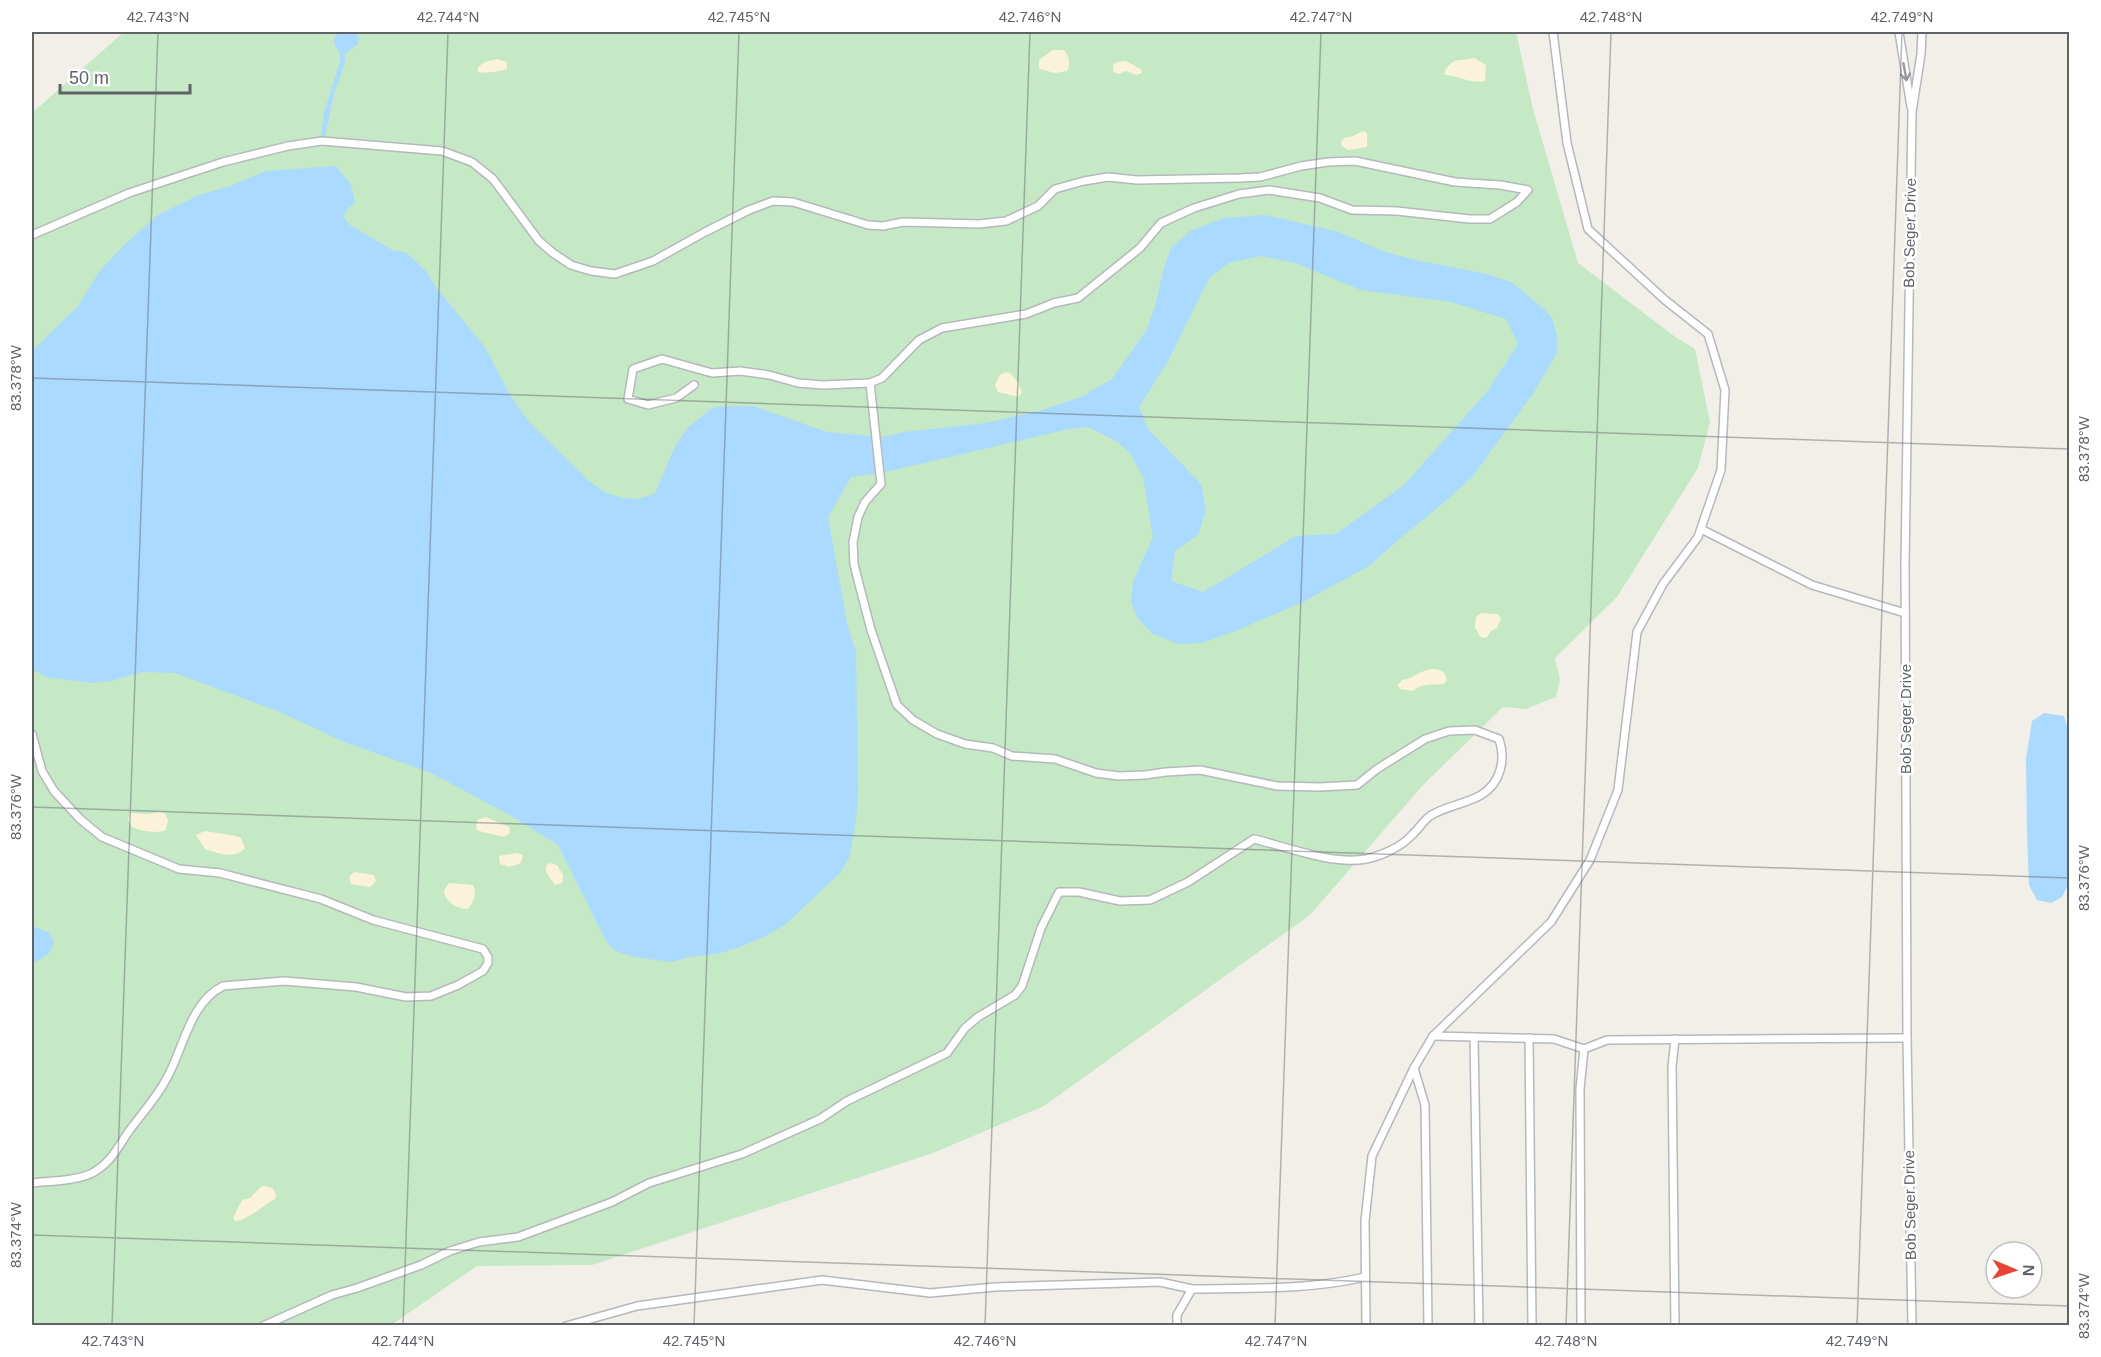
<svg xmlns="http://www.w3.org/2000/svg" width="2101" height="1357" font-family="Arial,sans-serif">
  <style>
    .green { fill: #c5e8c5 }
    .sand { fill: #fbf3d9 }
    .water { fill: #aadaff; fill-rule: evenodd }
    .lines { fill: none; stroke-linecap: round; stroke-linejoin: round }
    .lane-casing { stroke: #b5b8bc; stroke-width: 10 }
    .lane { stroke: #fff; stroke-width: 7 }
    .oneway { stroke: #979a9d }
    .ticks { fill: none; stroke: #5f6368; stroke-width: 1.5; stroke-opacity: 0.45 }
    .labels { text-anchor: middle; stroke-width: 5; stroke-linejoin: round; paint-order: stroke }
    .street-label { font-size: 15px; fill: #5f6368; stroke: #fff }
    .neatline { fill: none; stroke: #5f6368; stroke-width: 2 }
    .ticks-label { font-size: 15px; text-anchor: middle; fill: #5f6368 }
  </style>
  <rect width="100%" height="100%" fill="#f1efe8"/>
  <polygon class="green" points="124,32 1516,32 1533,109 1578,263 1674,336 1695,349 1710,422 1698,468 1617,597 1555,658 1560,680 1556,697 1526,709 1503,707 1423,785 1310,915 1044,1106 933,1153 592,1265 477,1266 391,1325 32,1325 32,113"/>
  <g class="sand">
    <path d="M1053,50H1064C1069,56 1071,65 1067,71L1055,73L1039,69V60Z"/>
    <path d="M1474,58L1486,65L1485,81C1470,84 1460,76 1445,75V69L1454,61Z"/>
    <path d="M497,59L507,62V69C502,71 483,74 478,72V67L485,62Z"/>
    <polygon points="1126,61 1142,70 1142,73 1137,75 1125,71 1119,74 1113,72 1113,65 1117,62"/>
    <polygon points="1363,131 1367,133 1367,147 1348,150 1342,146 1341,142 1344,138 1353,136"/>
    <polygon points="1006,372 1010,373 1018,382 1022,393 1018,397 998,392 995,385 1000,375"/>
    <polygon points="1481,613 1497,614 1501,618 1497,628 1492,630 1486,638 1480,637 1475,627 1476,617"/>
    <path d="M1431,669C1440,669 1445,671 1447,680L1444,684C1433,685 1421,683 1413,691L1400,689L1398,685L1402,680C1413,679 1419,671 1431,669Z"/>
    <path d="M160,812L165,813L168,820L166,830C156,834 142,831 132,827L128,819L130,813L148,814Z"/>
    <polygon points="486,817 509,827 510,833 504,837 479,831 476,829 477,820"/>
    <path d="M205,831L236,836L241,838L245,848C235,860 217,853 205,849L196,835Z"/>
    <polygon points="516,853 523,855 521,863 509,867 500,864 499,856"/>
    <polygon points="549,863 557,865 563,875 562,883 555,885 546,872 546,866"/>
    <polygon points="354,872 374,875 376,881 370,887 351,884 349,877"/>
    <path d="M449,883L473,885C477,894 474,904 467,909C457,909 444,901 444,890Z"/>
    <path d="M262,1186C269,1186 273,1187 276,1194L275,1199C264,1205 244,1222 235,1221L233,1218L242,1200L250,1198Z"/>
  </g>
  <g class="water">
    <polygon points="340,32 355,32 359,38 358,44 346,53 344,66 334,93 325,137 321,137 324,113 340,61 340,53 334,44 335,36"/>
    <path d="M336,166L351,185L355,203L349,207L343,216L350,225L392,250L407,253L427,272L435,286L484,346L510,395L528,421L589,481L606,493L623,498L637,499L655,494L674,448L688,427L714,407L753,406L827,432L883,437L904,432L986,423L1042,410L1081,397L1112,379L1146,331L1155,306L1164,268L1171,248L1190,231L1224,218L1266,215L1287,220L1339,232L1382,251L1411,259L1487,274L1511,282L1543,308L1552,318L1557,336V353L1534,392L1473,476L1448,499L1397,541L1369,566L1303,602L1233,632L1201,643L1178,644L1153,634L1138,619L1131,603L1133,582L1153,537L1143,477L1130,453L1116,441L1088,427L1069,429L881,473L851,477L828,517L848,628L856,651L858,792L856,822L849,858L840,873L786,924L766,936L740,947L717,954L690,957L671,962L634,957L615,951L605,939L558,845L508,814L431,773L342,741L280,712L175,673L142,672L110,681L92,683L46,677L32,669V351L78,306L99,272L123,246L158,215L199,195L230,186L266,171ZM1261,256L1295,263L1361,290L1451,302L1506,319L1518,344L1486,393L1404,485L1336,534L1296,536L1203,592L1171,581L1175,551L1198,535L1206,510L1201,484L1148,429L1139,407L1168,361L1209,278L1229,263Z"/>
    <polygon points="2044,713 2064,716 2070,736 2067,804 2069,882 2062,897 2051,903 2037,900 2029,885 2027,834 2026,759 2032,721"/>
    <path d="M32,926L48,932L54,941C51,955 44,958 32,963Z"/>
  </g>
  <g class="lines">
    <defs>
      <g id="lane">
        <polyline points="1899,32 1911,107"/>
        <polyline points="32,235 129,193 223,162 288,146 322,141 442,151 472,162 493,179 539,241 553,253 571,265 591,271 615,274 653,261 705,232 749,210 773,201 793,202 868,225 883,226 903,222 979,224 1006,221 1038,206 1055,189 1084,181 1108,177 1137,180 1240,178 1260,177 1301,166 1328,162 1355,161 1455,182 1500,185 1528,190 1517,202 1490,219 1469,219 1397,211 1352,210 1320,198 1269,190 1239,194 1194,208 1161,223 1140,248 1078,298 1054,303 1026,314 942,328 919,340 882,378 870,383 823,385 798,383 769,375 740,371 712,373 662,359 633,369 628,399 648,405 676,398 694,385"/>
        <polyline points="1701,529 1812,585 1905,613"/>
        <path d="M32,734L42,771L54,791L80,819L102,837L179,869L220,873L321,899L373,920L483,949L488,957V963L483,971L458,985L431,996L406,997L356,987L284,981L223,986C191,1002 184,1045 169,1074C158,1097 141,1114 127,1134C117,1149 110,1163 94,1172C79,1181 49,1181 32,1183"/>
        <polyline points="1433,1036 1554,1039 1584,1049"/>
        <polyline points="1474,1037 1479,1326"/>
        <polyline points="1529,1038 1532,1326"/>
        <polyline points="1414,1068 1425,1105 1428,1326"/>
        <path d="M263,1326L332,1295L357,1288L421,1265L450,1251L479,1242L518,1237L612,1202L649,1183L742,1154L820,1119L847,1101L947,1053L965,1028L978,1017L1015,995L1022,986L1041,928L1059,892H1079L1120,901L1150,900L1188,882L1254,839C1288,847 1331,865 1366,859C1381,856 1401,847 1411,836C1418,830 1423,821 1430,816C1445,806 1466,804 1481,795C1501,783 1506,759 1499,739L1475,730L1449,731L1425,739L1377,769L1357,785L1320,787L1277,786L1200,770L1166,772L1145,775L1119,776L1096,773L1055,759L1012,756L993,748L965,744L937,734L913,720L897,705L871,630L859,584L854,564L853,542L858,517L865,502L881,484L870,383"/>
        <polyline points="566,1326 637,1306 822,1280 930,1293 995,1287 1160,1282 1192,1289"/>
        <path d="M1177,1326V1315L1192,1289C1249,1288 1309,1290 1365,1277"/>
        <polyline points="1366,1326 1365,1221 1372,1156 1414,1068 1433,1036 1551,922 1590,860 1618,790 1637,632 1663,584 1698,537 1721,470 1725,390 1708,334 1665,300 1588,229 1567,143 1553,32"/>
        <polyline points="1581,1326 1580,1089 1584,1049 1607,1040 1907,1038"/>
        <polyline points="1675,1326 1672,1067 1675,1039"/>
        <polyline points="1912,1326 1907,1038 1905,564 1912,112 1921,54 1922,32"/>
      </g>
    </defs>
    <use href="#lane" class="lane-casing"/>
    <use href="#lane" class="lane"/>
  </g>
  <defs><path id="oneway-shaft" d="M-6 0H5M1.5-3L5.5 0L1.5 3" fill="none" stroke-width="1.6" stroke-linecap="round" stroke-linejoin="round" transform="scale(1.5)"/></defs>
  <use class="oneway" href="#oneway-shaft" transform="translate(1905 72) rotate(80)"/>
  <path class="ticks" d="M32,378L2070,449M32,807L2070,878M32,1235L2070,1306M112,1326L158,32M403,1326L448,32M694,1326L739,32M985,1326L1030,32M1275,1326L1321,32M1566,1326L1611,32M1857,1326L1902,32"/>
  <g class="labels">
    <g class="street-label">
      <text transform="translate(1910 233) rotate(-89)" y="5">Bob Seger Drive</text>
      <text transform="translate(1906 719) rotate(-90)" y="5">Bob Seger Drive</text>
      <text transform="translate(1910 1205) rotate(-91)" y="5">Bob Seger Drive</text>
    </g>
  </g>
  <rect width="2101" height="1357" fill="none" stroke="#ffffff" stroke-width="66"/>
  <g transform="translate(2014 1270) rotate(92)"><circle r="28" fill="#ffffff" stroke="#bfc1c3" stroke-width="1.5"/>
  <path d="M0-4.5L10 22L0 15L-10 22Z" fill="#ea4335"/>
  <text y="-9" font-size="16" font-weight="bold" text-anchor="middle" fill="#5f6368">N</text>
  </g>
  <path d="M60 84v9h130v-9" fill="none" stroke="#5f6368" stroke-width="3"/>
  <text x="69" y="84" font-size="18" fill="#5f6368" stroke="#ffffff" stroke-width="4.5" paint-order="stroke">50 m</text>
  <rect x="33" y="33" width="2035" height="1291" class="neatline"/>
  <g class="ticks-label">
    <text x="158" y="22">42.743°N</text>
    <text x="448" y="22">42.744°N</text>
    <text x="739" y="22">42.745°N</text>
    <text x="1030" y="22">42.746°N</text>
    <text x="1321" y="22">42.747°N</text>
    <text x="1611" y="22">42.748°N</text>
    <text x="1902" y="22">42.749°N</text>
    <text transform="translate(16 378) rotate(-90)" y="5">83.378°W</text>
    <text transform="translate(2084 449) rotate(-90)" y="5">83.378°W</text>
    <text transform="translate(16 807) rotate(-90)" y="5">83.376°W</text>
    <text transform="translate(2084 878) rotate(-90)" y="5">83.376°W</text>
    <text transform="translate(16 1235) rotate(-90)" y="5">83.374°W</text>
    <text transform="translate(2084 1306) rotate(-90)" y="5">83.374°W</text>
    <text x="113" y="1346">42.743°N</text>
    <text x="403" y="1346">42.744°N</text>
    <text x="694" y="1346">42.745°N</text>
    <text x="985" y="1346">42.746°N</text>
    <text x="1276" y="1346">42.747°N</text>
    <text x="1566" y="1346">42.748°N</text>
    <text x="1857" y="1346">42.749°N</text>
  </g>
</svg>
